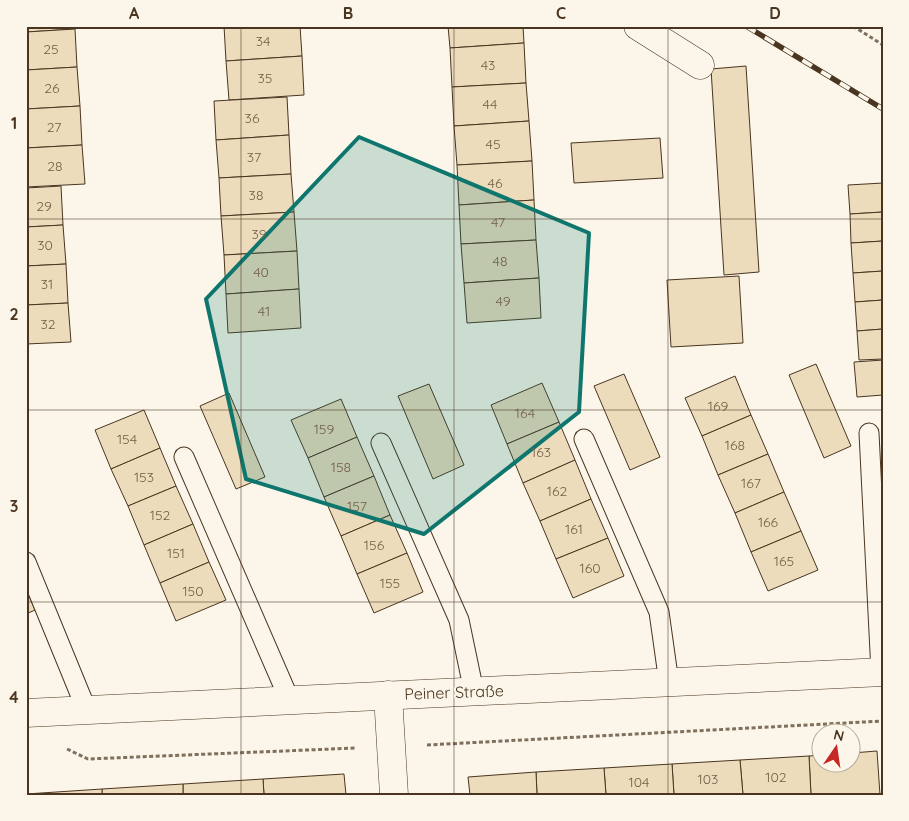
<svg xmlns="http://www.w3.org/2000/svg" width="909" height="821" font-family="Quicksand,sans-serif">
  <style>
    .building { fill: #ecdcbc; stroke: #4a3520 }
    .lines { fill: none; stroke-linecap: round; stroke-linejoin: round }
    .lane-casing { stroke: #4a3520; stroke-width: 21 }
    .street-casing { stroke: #4a3520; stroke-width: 29 }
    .secondary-casing { stroke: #4a3520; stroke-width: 29 }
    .path { stroke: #7f6f5c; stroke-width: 3; stroke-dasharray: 4 2.5; stroke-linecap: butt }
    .lane { stroke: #fbf6e9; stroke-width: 19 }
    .street { stroke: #fbf6e9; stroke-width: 28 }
    .secondary { stroke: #fbf6e9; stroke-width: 28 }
    .rail-casing { stroke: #4a3520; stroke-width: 5.5 }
    .rail { stroke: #fbf6e9; stroke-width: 4; stroke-dasharray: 11; stroke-linecap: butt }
    .marked { fill: #0f766e; fill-opacity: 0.2; stroke: #0f766e; stroke-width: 4; stroke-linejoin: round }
    .grid { fill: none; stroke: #4a3520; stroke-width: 1; stroke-opacity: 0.55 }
    .labels { text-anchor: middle; stroke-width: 4; stroke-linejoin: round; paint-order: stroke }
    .number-label { font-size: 14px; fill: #725f47 }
    .street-label { font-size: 16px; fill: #4a3520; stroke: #fbf6e9 }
    .neatline { fill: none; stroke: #4a3520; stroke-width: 2 }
    .grid-label { font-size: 16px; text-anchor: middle; font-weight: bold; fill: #4a3520 }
  </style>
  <rect width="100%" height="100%" fill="#fbf6e9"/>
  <g class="building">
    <polygon points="26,26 75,26 75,29 26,32"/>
    <polygon points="224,26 300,26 302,56 226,61"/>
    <polygon points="448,26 523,26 524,43 450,48"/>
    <polygon points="75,29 77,67 26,70 26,32"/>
    <polygon points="524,43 526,83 452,87 450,48"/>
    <polygon points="302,56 304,95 229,100 226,61"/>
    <polygon points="746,66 759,272 724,275 711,69"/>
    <polygon points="77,67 80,106 26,109 26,70"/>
    <polygon points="526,83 529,121 454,126 452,87"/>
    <polygon points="287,97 289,135 216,140 214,101"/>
    <polygon points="80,106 82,145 26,148 26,109"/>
    <polygon points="529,121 532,161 457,165 454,126"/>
    <polygon points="289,135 291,174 219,178 216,140"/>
    <polygon points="660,138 663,178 574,183 571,143"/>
    <polygon points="82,145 85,184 26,187 26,148"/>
    <polygon points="532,161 534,200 459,205 457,165"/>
    <polygon points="291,174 294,212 221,216 219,178"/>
    <polygon points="883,183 883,212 850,214 848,185"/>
    <polygon points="61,186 63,225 26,227 26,188"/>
    <polygon points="534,200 536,240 461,244 459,205"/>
    <polygon points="294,212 297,251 224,255 221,216"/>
    <polygon points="883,212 883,241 851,243 850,214"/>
    <polygon points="63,225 66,264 26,266 26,227"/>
    <polygon points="536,240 539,278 464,283 461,244"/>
    <polygon points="883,241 883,271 853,273 851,243"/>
    <polygon points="297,251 299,289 226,294 224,255"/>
    <polygon points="66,264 68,303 26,305 26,266"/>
    <polygon points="883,271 883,300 855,302 853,273"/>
    <polygon points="739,276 743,343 671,347 667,280"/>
    <polygon points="539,278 541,318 467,323 464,283"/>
    <polygon points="299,289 301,328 228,333 226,294"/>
    <polygon points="883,300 883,329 857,331 855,302"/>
    <polygon points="68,303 71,342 26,344 26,305"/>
    <polygon points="883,329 883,359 859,360 857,331"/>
    <polygon points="883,360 883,395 857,397 854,362"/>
    <polygon points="816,364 851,446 824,458 789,375"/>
    <polygon points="624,374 660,457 630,470 594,386"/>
    <polygon points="735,376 751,415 702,436 685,398"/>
    <polygon points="542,383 559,422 507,444 491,405"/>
    <polygon points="429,384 464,465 433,479 398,396"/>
    <polygon points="229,393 265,477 236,489 200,406"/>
    <polygon points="341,399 357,437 308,458 291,420"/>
    <polygon points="144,410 160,448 111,469 95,430"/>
    <polygon points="751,415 768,454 718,475 702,436"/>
    <polygon points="559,422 575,460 523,483 507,444"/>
    <polygon points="357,437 374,476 324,497 308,458"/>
    <polygon points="160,448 176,486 128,506 111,469"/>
    <polygon points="768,454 784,492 735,513 718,475"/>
    <polygon points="575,460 591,499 540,521 523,483"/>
    <polygon points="374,476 390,515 341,536 324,497"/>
    <polygon points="176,486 193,524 144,545 128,506"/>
    <polygon points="784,492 801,531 751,552 735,513"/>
    <polygon points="591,499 608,538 556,559 540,521"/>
    <polygon points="390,515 407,553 357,574 341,536"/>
    <polygon points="193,524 209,562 160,583 144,545"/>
    <polygon points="801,531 818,570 768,591 751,552"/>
    <polygon points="608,538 624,576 573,598 556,559"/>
    <polygon points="407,553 423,592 374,613 357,574"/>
    <polygon points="209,562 226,600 176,621 160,583"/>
    <polygon points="26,589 35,610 26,614"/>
    <polygon points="877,751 880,795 811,795 809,756 822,755 822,764 852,764 852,753"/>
    <polygon points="809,756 811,795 743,795 740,760"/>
    <polygon points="740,760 743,795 674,795 672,764"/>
    <polygon points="672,764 674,795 606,795 604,768"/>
    <polygon points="604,768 606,795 537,795 536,772"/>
    <polygon points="536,772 537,795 470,795 468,777"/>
    <polygon points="344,774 346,795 264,795 263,779"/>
    <polygon points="263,779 264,795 183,795 183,784"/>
    <polygon points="183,784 183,795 102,795 102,789"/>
    <polygon points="102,789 102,795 26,795 26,794"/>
  </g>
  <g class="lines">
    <defs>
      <g id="lane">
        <polyline points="869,433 881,672"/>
        <polyline points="584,439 659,612 669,683"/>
        <polyline points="381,443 459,620 474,692"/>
        <polyline points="184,457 290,701"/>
        <polyline points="26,562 87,711"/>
      </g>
      <g id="street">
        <polyline points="638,26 700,65"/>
        <polyline points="388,695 394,795"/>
      </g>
      <polyline id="secondary" points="26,713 883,672"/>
    </defs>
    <use href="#lane" class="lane-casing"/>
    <use href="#street" class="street-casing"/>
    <use href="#secondary" class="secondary-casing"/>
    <g class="path">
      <polyline points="853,26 883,45"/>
      <polyline points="427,745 883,721"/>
      <polyline points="67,749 88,759 356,748"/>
    </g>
    <use href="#lane" class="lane"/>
    <use href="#street" class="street"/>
    <use href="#secondary" class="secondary"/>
    <defs>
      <polyline id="rail" points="746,26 883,109"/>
    </defs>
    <use href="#rail" class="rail-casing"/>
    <use href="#rail" class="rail"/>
  </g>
  <path class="marked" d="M359,137L589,233L579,412L424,534L246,479L206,299Z"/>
  <path class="grid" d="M241,26V795M454,26V795M668,26V795M26,219H883M26,410H883M26,602H883"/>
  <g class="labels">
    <g class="number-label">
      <text x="263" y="46">34</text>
      <text x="51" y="54">25</text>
      <text x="488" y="70">43</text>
      <text x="265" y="83">35</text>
      <text x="52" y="93">26</text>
      <text x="490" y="109">44</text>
      <text x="252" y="123">36</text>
      <text x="54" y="132">27</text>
      <text x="493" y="149">45</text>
      <text x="254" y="162">37</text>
      <text x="55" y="171">28</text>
      <text x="495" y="188">46</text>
      <text x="256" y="200">38</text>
      <text x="44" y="211">29</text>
      <text x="498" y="227">47</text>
      <text x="259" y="239">39</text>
      <text x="45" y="250">30</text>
      <text x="500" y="266">48</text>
      <text x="261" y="277">40</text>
      <text x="47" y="289">31</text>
      <text x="503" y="306">49</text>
      <text x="264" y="316">41</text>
      <text x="48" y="329">32</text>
      <text x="718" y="411">169</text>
      <text x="525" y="418">164</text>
      <text x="324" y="434">159</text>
      <text x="127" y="444">154</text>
      <text x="735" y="450">168</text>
      <text x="541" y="457">163</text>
      <text x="341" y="472">158</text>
      <text x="144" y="482">153</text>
      <text x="751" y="488">167</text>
      <text x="557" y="496">162</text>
      <text x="357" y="511">157</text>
      <text x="160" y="520">152</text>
      <text x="768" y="527">166</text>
      <text x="574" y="534">161</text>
      <text x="374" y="550">156</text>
      <text x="176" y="558">151</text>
      <text x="784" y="566">165</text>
      <text x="590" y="573">160</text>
      <text x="390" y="588">155</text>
      <text x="193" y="596">150</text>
      <text x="776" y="782">102</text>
      <text x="708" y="784">103</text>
      <text x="639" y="787">104</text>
    </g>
    <g class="street-label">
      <text transform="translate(454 692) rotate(-2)" y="6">Peiner Straße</text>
    </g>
  </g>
  <rect width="909" height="821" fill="none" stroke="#fbf6e9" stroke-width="55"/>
  <g transform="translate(836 748) rotate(13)"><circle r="24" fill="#fbf6e9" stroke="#b4a999"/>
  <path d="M0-4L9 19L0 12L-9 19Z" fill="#c62828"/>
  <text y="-8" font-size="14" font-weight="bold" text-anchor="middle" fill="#4a3520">N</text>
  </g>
  <rect x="28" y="28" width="854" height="766" class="neatline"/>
  <g class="grid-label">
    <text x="134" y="19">A</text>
    <text x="348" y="19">B</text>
    <text x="561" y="19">C</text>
    <text x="775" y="19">D</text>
    <text x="14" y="129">1</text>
    <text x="14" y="320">2</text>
    <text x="14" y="512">3</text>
    <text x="14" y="703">4</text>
  </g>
</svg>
